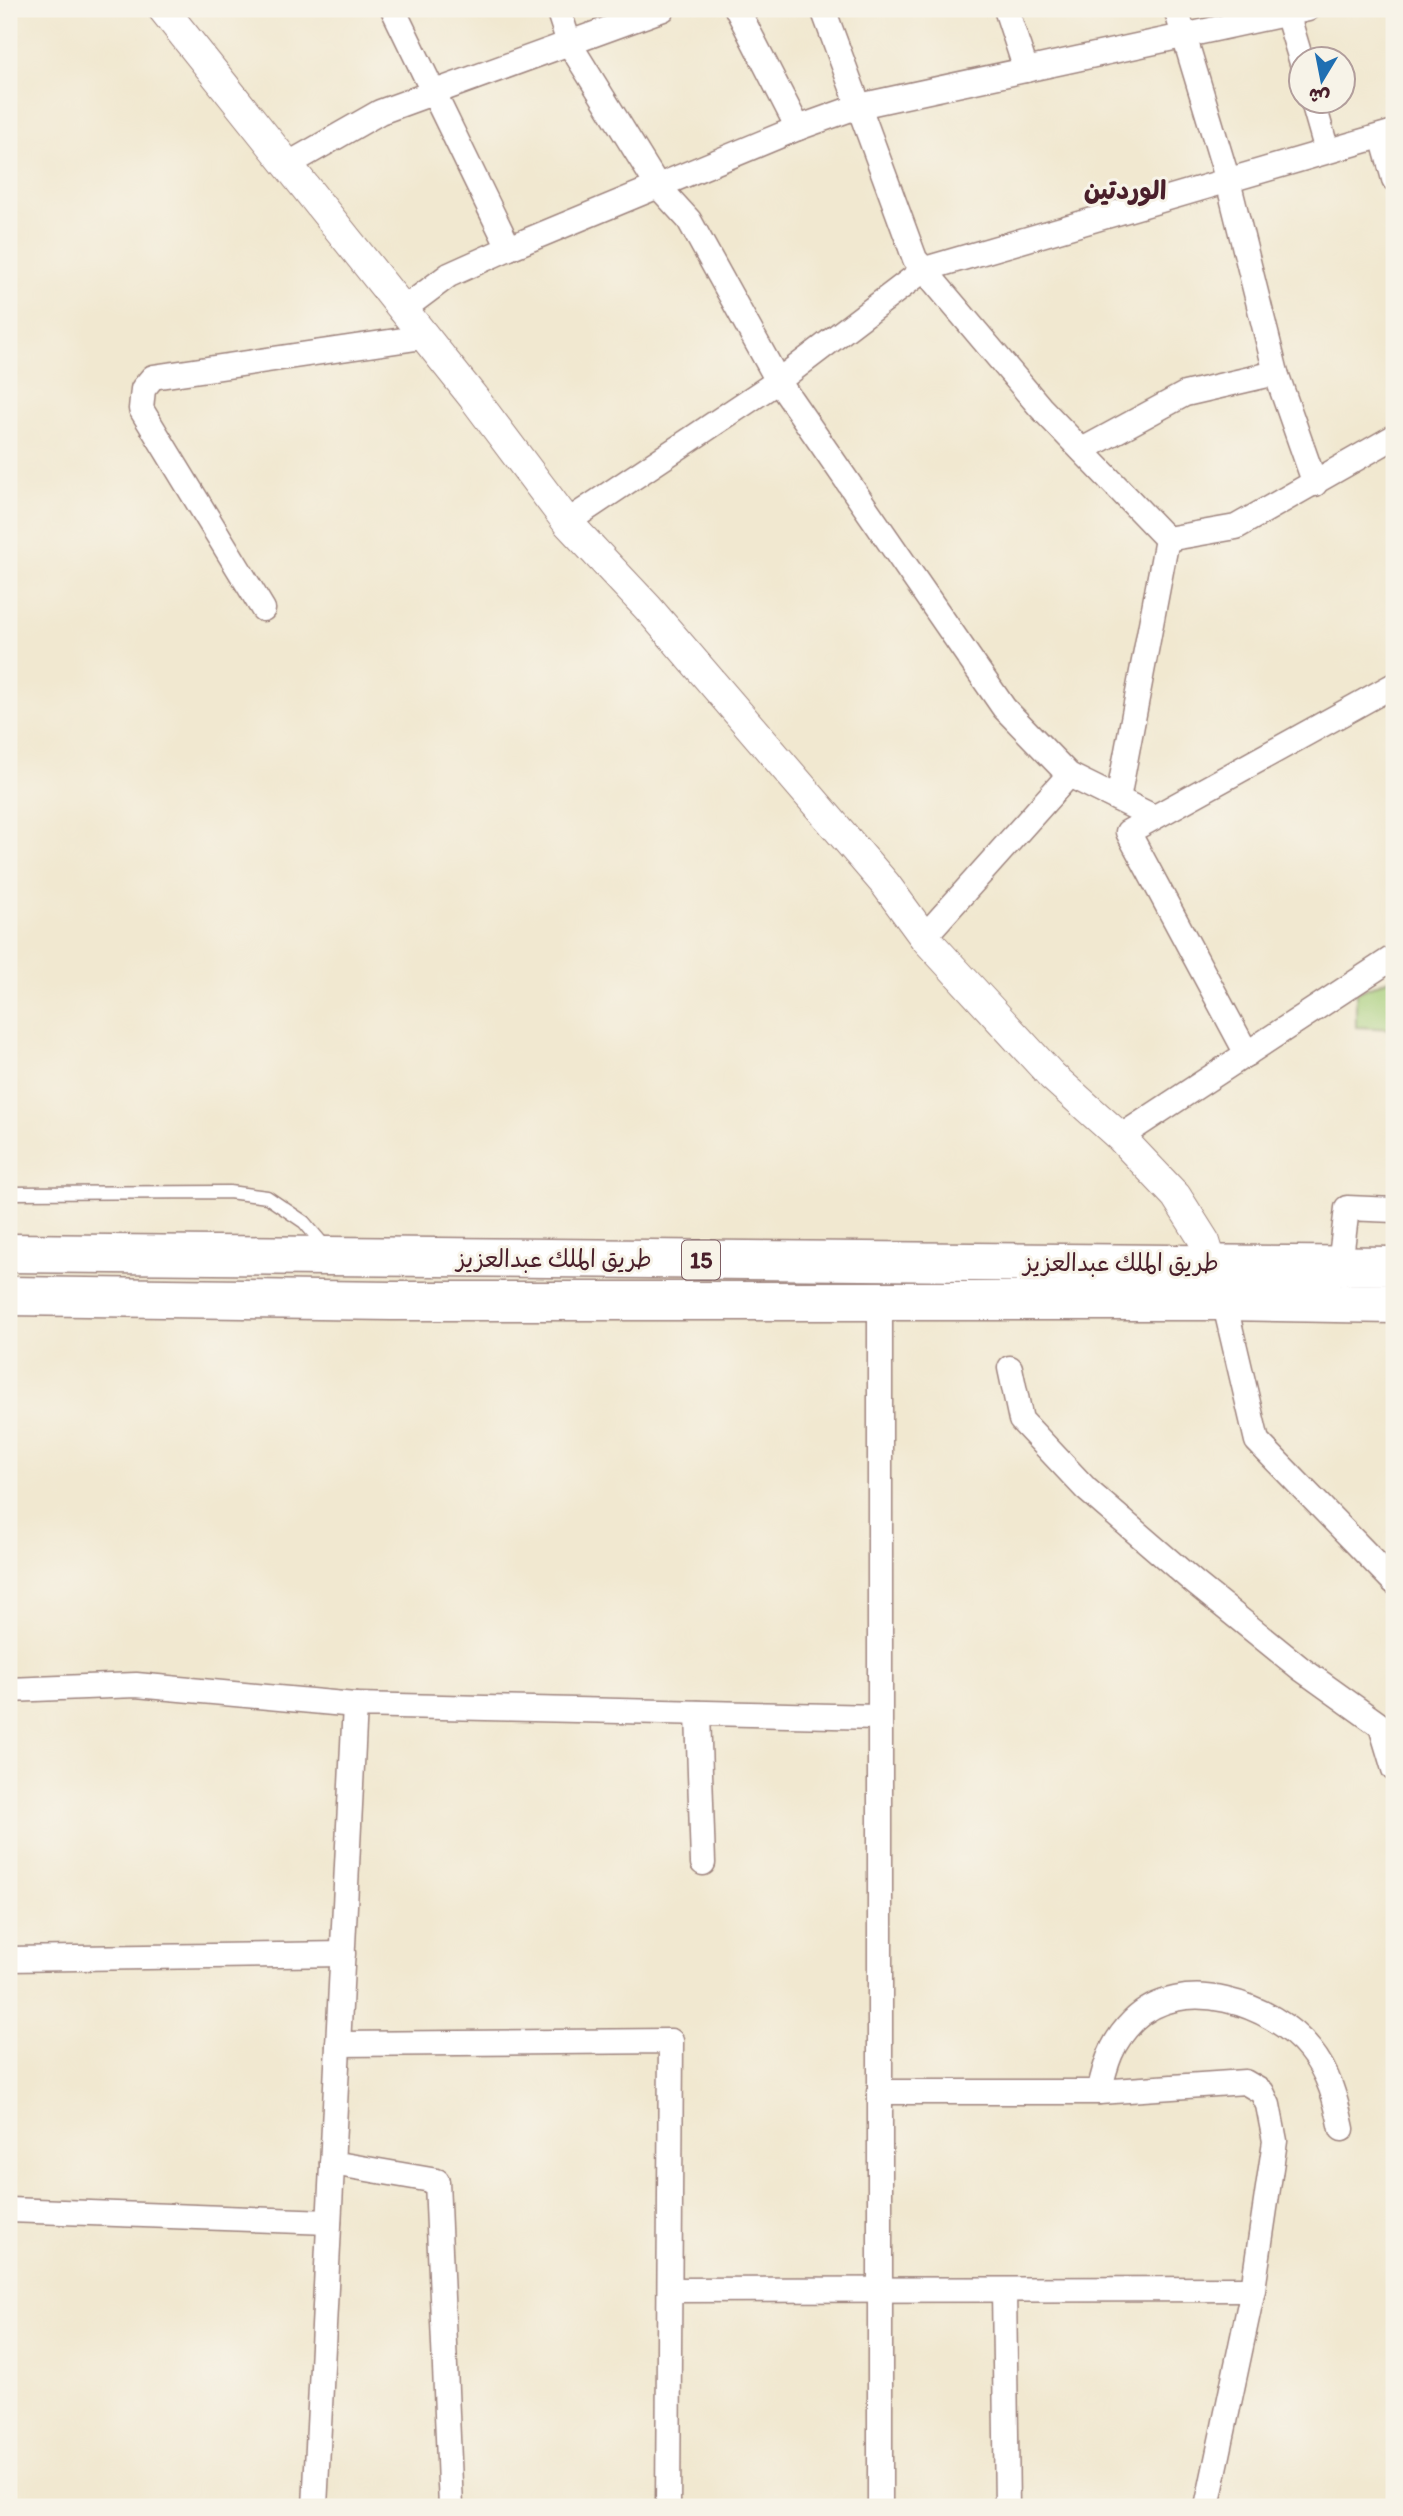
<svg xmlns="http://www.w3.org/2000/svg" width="1403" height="2516" font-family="Itim,'Playpen Sans Arabic',sans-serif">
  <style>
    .green { fill: #a6ce79; stroke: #787652; stroke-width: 2 }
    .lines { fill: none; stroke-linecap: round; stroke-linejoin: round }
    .service-casing { stroke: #9e847e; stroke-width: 15 }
    .minor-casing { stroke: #9e847e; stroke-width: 27 }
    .tertiary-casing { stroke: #9e847e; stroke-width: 32 }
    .trunk-casing { stroke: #9e847e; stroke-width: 41 }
    .service { stroke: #fff; stroke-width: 12 }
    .minor { stroke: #fff; stroke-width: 24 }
    .tertiary { stroke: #fff; stroke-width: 30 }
    .trunk { stroke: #fff; stroke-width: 38 }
    .labels { text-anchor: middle; stroke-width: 6; stroke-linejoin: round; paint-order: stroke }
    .shield { fill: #f7f3e8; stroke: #7e5f64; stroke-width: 2 }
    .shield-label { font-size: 23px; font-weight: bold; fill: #4a1f2b }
    .street-label { font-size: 24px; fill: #4a1f2b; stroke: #f7f3e8 }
    .neighbourhood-label { font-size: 26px; font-weight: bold; fill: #4a1f2b; stroke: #f7f3e8 }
  </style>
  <rect width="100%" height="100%" fill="#f7f3e8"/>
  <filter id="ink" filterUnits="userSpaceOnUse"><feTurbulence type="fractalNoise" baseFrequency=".0143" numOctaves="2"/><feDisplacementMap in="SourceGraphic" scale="14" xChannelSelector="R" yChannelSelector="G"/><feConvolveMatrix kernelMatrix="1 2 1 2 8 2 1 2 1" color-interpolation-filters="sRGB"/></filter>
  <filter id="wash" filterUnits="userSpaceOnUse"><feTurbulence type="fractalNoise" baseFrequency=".00686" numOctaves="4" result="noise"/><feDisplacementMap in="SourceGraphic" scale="28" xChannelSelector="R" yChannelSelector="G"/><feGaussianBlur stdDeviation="1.57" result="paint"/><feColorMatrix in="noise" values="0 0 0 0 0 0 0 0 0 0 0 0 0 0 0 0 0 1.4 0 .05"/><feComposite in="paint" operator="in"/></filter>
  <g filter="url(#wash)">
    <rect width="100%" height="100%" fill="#f1e8d0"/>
    <polygon class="green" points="1394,977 1394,1029 1356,1027 1356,993"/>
  </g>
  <g filter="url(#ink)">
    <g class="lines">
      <defs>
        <polyline id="service" points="9,1193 229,1192 267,1197 304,1222 327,1249"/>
        <g id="minor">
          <polyline points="393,9 509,248"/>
          <polyline points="558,9 569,43 657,185 689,220 778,381 1004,708 1069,775 1154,817"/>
          <polyline points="737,9 798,128"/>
          <polyline points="823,9 915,259 1040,407 1167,539 1236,527 1394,437"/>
          <polyline points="1006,9 1026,70"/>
          <polyline points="1176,9 1228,181 1276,373 1315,484"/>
          <polyline points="1287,13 1302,63"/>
          <polyline points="1313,102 1327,151"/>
          <polyline points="1382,136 1394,179"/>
          <polyline points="287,165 380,112 663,9"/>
          <polyline points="401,311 449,275 509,248 798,128 859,106 1308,9"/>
          <polyline points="1082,450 1185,394 1276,373"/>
          <polyline points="567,522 778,381 925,269 1394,132"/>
          <polyline points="263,609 141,409 143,389 153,377 423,337"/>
          <polyline points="1118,799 1167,539"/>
          <polyline points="924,937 1069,775"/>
          <polyline points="1247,1054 1128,832 1394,685"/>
          <polyline points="1120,1137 1394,957"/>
          <polyline points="1340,1265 1347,1208 1394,1210"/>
          <polyline points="1224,1301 1257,1441 1394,1582"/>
          <polyline points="1010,1368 1021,1420 1086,1489 1195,1583 1300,1668 1381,1726 1394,1769"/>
          <polyline points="9,1690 136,1685 355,1705"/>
          <polyline points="698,1713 703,1863"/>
          <polyline points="9,1959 343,1954"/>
          <polyline points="338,2044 671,2041 668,2507"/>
          <polyline points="879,2092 1099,2092 1245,2082 1262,2092 1268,2105 1275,2141 1253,2289 1207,2507"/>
          <path d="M1099,2092C1106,2063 1111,2043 1133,2021C1181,1973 1273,2003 1310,2050C1329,2073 1336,2100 1342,2129"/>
          <polyline points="332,2163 437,2181 451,2507"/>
          <polyline points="9,2210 329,2222"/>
          <polyline points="670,2290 1253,2289"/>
          <polyline points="1004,2290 1007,2507"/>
          <polyline points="315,2507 355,1705 879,1717"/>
          <polyline points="880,2507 880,1300"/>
        </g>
        <polyline id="tertiary" points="163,9 473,397 567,522 648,608 886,885 924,937 1052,1076 1120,1137 1176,1196 1205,1242 1218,1284"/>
        <g id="trunk">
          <polyline points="9,1253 1394,1266"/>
          <polyline points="9,1296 391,1301 1224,1301 1394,1304"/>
        </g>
      </defs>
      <use href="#service" class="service-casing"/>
      <use href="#minor" class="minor-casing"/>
      <use href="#tertiary" class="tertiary-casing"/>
      <use href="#trunk" class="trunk-casing"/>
      <use href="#service" class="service"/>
      <use href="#minor" class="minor"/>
      <use href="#tertiary" class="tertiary"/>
      <use href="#trunk" class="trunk"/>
    </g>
  </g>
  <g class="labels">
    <rect class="shield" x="682" y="1240.5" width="38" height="39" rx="5"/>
    <g class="shield-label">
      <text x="701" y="1268">15</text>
    </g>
    <g class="street-label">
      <text x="554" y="1267">طريق الملك عبدالعزيز</text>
      <text x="1121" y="1271">طريق الملك عبدالعزيز</text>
    </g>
    <g class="neighbourhood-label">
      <text x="1125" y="199">الوردتين</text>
    </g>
  </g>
  <rect width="1403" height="2516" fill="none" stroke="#f7f3e8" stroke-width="35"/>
  <g transform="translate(1322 80) rotate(190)"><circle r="33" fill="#f7f3e8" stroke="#b29e9c" stroke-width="2"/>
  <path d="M0-5L12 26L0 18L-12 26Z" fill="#1f6fb2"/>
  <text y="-10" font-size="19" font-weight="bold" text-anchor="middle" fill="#4a1f2b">ش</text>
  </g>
</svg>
